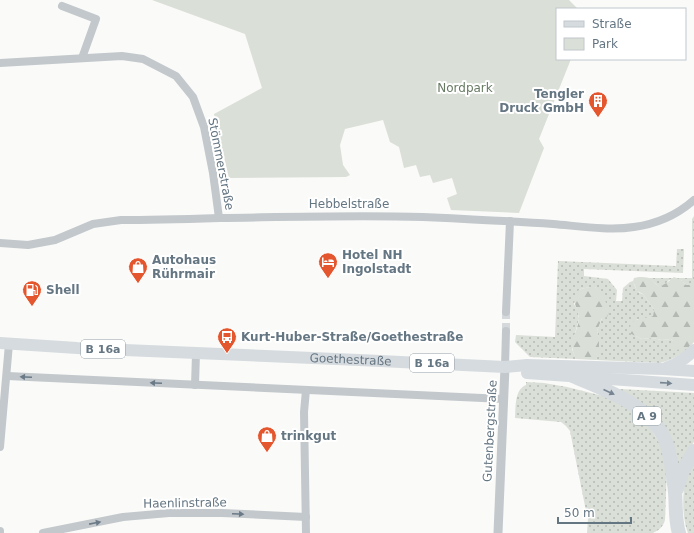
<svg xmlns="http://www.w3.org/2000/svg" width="694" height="533" font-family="'DejaVu Sans',sans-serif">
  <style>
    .grass { fill: url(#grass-dots) }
    .forest { fill: url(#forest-firs) }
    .park { fill: #dadfd7 }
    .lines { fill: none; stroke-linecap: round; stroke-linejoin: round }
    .minor-tunnel { stroke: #d5d9db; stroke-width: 8; stroke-dasharray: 8 4; stroke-linecap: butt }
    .minor { stroke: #c3c8cc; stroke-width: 8 }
    .tertiary { stroke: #c3c8cc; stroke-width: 9 }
    .primary { stroke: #d6dbdf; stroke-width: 12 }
    .motorway { stroke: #d6dbdf; stroke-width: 14 }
    .oneway { fill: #6a7a87 }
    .oneway2 { fill: #768591 }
    .labels { text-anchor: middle; stroke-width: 4; stroke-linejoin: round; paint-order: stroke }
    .shield { fill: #fff; stroke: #939fa8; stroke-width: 1 }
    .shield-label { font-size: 11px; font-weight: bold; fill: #657683 }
    .park-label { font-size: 12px; fill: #687a64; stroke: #fff }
    .poi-label { font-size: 12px; font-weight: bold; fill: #657683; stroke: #fff; text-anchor: start }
    .street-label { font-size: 12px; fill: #657683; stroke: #fff }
  </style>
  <defs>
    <pattern id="grass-dots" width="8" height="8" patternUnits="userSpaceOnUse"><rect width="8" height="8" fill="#dadfd7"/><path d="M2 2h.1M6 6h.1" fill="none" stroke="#b4b9b4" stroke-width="1.8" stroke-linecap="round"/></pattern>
    <pattern id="forest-firs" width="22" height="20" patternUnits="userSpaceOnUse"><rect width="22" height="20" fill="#dadfd7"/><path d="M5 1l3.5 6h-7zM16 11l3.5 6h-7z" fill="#b4b9b4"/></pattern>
  </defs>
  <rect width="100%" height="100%" fill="#fafaf8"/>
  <g class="grass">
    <path d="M694,216V285H686L681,280H669C658,293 657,282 648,278H692V219Z"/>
    <path d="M677,249H684L683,273L584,269V276L608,279L617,290L616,301H622L623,288L630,282L633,281C635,287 637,293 643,294L653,308L654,309L653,316L645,319H637L631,334L642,339L652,338L662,340L671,339L673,341V345L688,349C679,356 671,360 660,363L596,360C600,351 600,340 597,331L607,306L598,291L595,287H591L580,289L574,304L578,310L579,319L574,337L572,349L576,359L530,357L515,342L516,335L555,337L558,261L676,266Z"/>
    <path d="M526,382L544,383L567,387L603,396L621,403L646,421L663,449L667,467L665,520C663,527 659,530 653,533H587L588,519L586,511L570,431L566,426L561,422L515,418C516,408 514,390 526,385Z"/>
    <polygon points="620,389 694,393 694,442 687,452 678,467 674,451 619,390"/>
    <path d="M694,461V533H688C682,518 682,494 686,479C688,473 691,467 694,461Z"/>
  </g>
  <g class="forest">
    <path d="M639,277C643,277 646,277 649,278C655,281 656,288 663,285C667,283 670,280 674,277L681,280L686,285H694V342L688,349L673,350V341L671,339L662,340L652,338L642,339L631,334C626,316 643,320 653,316L654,309L653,308L643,294L637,291L633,281L634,278Z"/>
    <path d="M591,287H595C600,292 608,304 609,310C609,313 608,315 607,317L602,318L597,331L599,337V353L596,360L576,359C574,355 572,349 572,344C573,336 578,328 579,319C580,310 572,305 575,295C577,288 585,288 591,287Z"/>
  </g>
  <polygon class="park" points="152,0 569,0 578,9 557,9 557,59 571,59 539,139 544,148 519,213 451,210 447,198 457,194 452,178 433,183 430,175 420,177 416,165 404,168 399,147 390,142 383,120 345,129 340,145 343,165 350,175 346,177 229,178 214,114 262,88 245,34"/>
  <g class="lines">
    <polyline class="minor-tunnel" points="506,331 506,312"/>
    <g class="minor">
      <polyline points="62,6 96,19 82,58"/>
      <polyline points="0,63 122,56 143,59 176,76 193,97 204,127 213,173 219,218"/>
      <path d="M0,243L28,245L55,240L93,224L121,220C154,220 187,219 220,218C288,217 355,215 423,217C466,219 510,221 553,224C578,226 609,231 634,227C656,224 677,215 694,200"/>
      <polyline points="506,312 510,221"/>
      <polyline points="505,367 506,331"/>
      <polyline points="7,376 504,399"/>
      <polyline points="195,385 196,353"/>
      <polyline points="306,390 304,412 306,533"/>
      <polyline points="0,447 9,344"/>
      <polyline points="0,531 0,533"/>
      <polyline points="43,533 123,517 169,513 222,513 306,517"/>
    </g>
    <polyline class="tertiary" points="498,533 505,367"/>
    <g class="primary">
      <path id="s1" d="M0,343L77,348L359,360L505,367L527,365L663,369L694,371"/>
      <path d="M666,368C677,364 686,359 694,350"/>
      <polyline points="527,373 694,385"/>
    </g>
    <g class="motorway">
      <path d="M573,376C607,391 651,405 666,442C671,455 672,470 674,484C677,501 674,517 679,533"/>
      <polyline points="677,489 683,470 694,451"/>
    </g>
  </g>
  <defs><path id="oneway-solid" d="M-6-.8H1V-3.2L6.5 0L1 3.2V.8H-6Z"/></defs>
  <g class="oneway">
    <use href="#oneway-solid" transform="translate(26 377) rotate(-177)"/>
    <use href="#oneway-solid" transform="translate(156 383) rotate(-177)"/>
    <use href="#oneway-solid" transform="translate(238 514) rotate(3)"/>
    <use href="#oneway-solid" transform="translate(95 523) rotate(-11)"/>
  </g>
  <g class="oneway2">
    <use href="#oneway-solid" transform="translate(666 383) rotate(4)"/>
    <use href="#oneway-solid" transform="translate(609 392) rotate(24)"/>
  </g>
  <defs>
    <symbol id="building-pin" viewBox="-11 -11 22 30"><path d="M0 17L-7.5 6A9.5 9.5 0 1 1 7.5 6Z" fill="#e4572e" stroke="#fff"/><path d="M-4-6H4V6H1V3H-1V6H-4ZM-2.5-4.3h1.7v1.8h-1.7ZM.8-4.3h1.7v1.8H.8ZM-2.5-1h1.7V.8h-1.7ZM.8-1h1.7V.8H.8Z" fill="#fff"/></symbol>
    <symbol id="hotel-pin" viewBox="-11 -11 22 30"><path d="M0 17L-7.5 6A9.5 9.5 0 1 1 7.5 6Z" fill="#e4572e" stroke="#fff"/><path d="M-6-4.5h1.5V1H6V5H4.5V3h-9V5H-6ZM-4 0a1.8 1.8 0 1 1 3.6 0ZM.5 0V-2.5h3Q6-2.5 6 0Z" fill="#fff"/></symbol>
    <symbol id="shop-pin" viewBox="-11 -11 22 30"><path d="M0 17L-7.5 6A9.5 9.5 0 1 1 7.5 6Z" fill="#e4572e" stroke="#fff"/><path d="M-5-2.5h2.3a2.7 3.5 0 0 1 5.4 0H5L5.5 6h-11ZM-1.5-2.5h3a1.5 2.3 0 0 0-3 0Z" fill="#fff"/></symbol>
    <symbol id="fuel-pin" viewBox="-11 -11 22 30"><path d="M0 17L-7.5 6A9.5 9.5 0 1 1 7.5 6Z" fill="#e4572e" stroke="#fff"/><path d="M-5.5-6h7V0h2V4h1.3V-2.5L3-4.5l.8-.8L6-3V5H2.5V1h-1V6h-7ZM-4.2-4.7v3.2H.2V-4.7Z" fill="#fff"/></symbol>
    <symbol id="bus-pin" viewBox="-11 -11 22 30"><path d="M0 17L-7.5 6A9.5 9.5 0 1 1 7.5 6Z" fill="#e4572e" stroke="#fff"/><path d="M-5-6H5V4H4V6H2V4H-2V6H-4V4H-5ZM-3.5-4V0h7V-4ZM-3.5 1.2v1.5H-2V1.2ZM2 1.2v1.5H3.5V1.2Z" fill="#fff"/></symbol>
  </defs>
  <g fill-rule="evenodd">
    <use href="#building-pin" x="587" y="90" width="22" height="30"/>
    <use href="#hotel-pin" x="317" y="251" width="22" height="30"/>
    <use href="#shop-pin" x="127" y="256" width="22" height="30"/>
    <use href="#fuel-pin" x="21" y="279" width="22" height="30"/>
    <use href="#bus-pin" x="216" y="326" width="22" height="30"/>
    <use href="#shop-pin" x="256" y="425" width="22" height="30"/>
  </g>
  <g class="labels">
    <g class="shield">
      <rect x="81" y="340" width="44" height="18" rx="3"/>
      <rect x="410" y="354" width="44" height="18" rx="3"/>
      <rect x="633" y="407" width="28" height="18" rx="3"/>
    </g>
    <g class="shield-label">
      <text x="103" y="353">B 16a</text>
      <text x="432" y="367">B 16a</text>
      <text x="647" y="420">A 9</text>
    </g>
    <g class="park-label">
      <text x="465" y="92">Nordpark</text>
    </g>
    <g class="poi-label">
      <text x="584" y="98" text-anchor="end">Tengler<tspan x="584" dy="14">Druck GmbH</tspan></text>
      <text x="342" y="259">Hotel NH<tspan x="342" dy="14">Ingolstadt</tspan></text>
      <text x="152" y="264">Autohaus<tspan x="152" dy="14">Rührmair</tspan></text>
      <text x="46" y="294">Shell</text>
      <text x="241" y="341">Kurt-Huber-Straße/Goethestraße</text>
      <text x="281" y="440">trinkgut</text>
    </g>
    <g class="street-label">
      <text transform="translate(221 164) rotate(79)" y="4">Stömmerstraße</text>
      <text x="349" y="208">Hebbelstraße</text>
      <text dy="4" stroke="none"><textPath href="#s1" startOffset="351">Goethestraße</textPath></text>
      <text transform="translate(490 431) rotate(-87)" y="4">Gutenbergstraße</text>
      <text transform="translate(185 503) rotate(-1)" y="4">Haenlinstraße</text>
    </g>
  </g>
  <rect x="556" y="8" width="130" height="52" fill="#ffffff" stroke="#c1c8cd"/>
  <rect x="564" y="21" width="20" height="6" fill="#d6dbdf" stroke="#c1c8cd"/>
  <text x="592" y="28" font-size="12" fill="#657683">Straße</text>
  <rect x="564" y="38" width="20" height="12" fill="#dadfd7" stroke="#c1c8cd"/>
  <text x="592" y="48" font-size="12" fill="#657683">Park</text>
  <path d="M558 517v6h73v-6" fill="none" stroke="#657683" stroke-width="2"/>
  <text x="564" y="517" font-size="12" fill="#657683" stroke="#ffffff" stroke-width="3" paint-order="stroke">50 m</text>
</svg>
